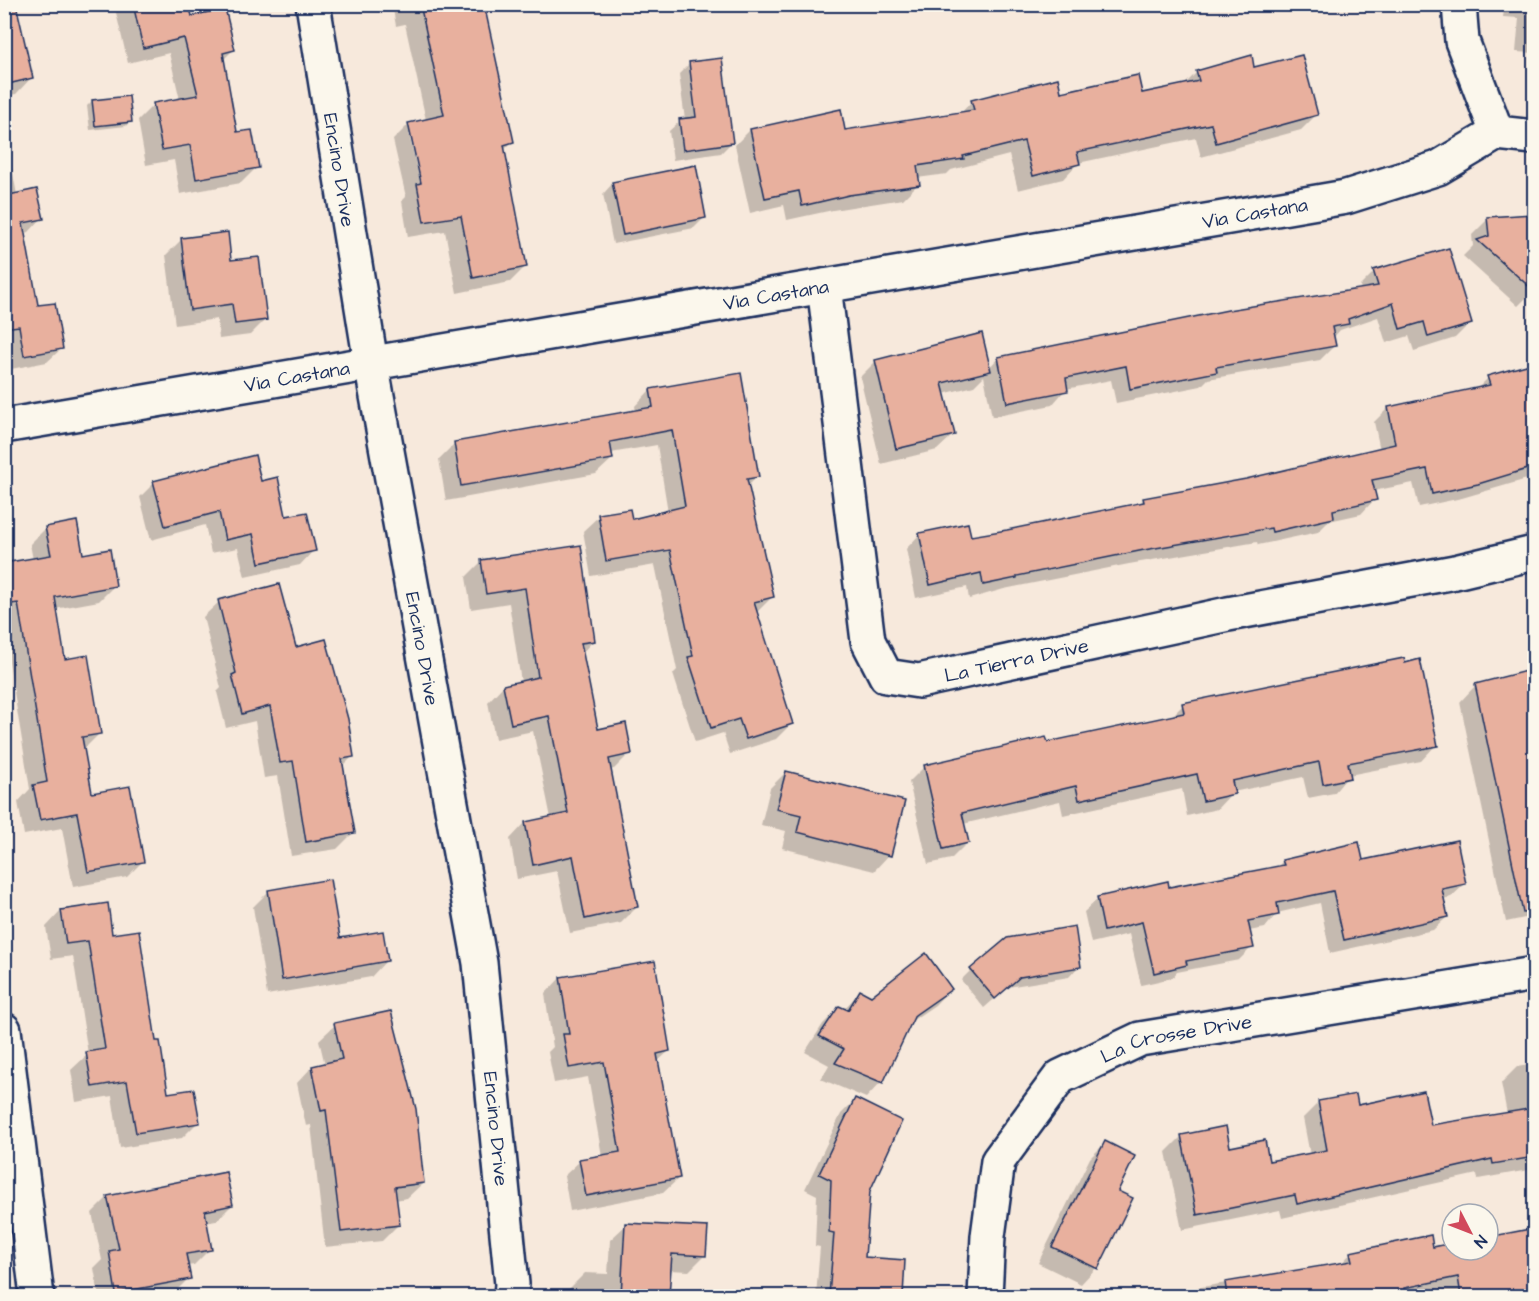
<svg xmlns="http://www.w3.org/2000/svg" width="1539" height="1301" font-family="'Architects Daughter',sans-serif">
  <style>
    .shadow { fill: #0003; fill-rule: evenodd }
    .building { fill: #e8b09e; stroke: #1b2f5e; stroke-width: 1.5 }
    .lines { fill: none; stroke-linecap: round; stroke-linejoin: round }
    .street-casing { stroke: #1b2f5e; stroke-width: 38 }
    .secondary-casing { stroke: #1b2f5e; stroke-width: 38 }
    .street { stroke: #fbf7ec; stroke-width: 33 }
    .secondary { stroke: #fbf7ec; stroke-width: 33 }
    .labels { text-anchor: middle; stroke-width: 4.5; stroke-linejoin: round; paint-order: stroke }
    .street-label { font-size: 20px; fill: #1b2f5e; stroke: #fbf7ec }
  </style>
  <rect width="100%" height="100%" fill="#f7e9dc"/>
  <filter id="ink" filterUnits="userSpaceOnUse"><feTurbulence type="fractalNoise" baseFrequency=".0167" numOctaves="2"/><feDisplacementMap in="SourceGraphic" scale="12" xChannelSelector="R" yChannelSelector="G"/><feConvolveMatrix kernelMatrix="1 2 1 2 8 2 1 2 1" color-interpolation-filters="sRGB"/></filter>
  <g filter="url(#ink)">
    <g class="shadow">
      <polygon points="114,4 188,4 191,17 233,50 223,60 236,134 257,167 241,183 180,194 174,160 146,165 138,120 154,104 180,100 169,53 128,63"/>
      <path d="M392,4H482L512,142L503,151L525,267L510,282L457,293L445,231L408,237L402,201L406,197L393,140L409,124L426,120L405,24L396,26ZM409,134H412L424,190L422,191Z"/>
      <polygon points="1505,4 1534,4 1534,53 1516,52 1519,18 1503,17"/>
      <polygon points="4,5 31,78 16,94 4,96"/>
      <polygon points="690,63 731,143 721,153 673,160 669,131 680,121 685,120 679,74"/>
      <polygon points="1253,69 1316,115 1301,130 1201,157 1196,138 1078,163 1063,179 1018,190 1009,155 951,170 947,174 917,178 918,184 903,199 833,210 787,220 784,205 750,213 735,145 750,130 844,132 960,114 972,101 1060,93 1140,94 1184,85 1197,72"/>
      <polygon points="92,101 130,121 126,126 90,130 87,106"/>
      <polygon points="9,152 17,195 42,218 29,232 24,233 36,307 61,349 47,362 11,369 4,339 4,153"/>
      <polygon points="613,183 705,217 694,228 613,244 603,194"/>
      <polygon points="1534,216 1534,294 1533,291 1518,306 1463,256 1473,246 1472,235 1488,219"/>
      <polygon points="182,239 230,262 266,319 250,335 219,339 217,319 175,325 166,255"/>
      <polygon points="1374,272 1470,323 1455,338 1414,351 1409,336 1386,343 1378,317 1340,330 1333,338 1334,346 1320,360 1208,379 1201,386 1116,403 1111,380 1066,389 1052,405 992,417 984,376 974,386 943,394 953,435 937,450 881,464 860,377 876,361 989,368 998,358 1361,290 1360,286"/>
      <polygon points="1529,366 1534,387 1534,477 1462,498 1419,507 1413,483 1373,491 1375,499 1361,514 1329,521 1318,532 1258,545 1257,542 1129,564 1004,589 969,599 967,587 916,598 906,549 920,534 970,537 1138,505 1144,499 1246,481 1380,450 1374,422 1388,408 1476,390 1488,378"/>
      <polygon points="650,390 757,477 748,486 772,597 757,612 792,723 776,739 730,754 723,733 695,742 673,674 677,670 655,565 591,576 583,531 599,516 630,520 668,512 657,445 611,453 612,459 596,474 446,501 439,459 454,444 636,412 635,406"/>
      <polygon points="154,483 260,483 285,518 314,550 300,565 245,577 238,548 211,553 205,525 151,540 140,497"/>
      <polygon points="46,528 115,585 99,601 55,609 64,661 99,734 83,750 91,795 143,861 127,877 73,887 62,828 24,835 18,802 30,789 4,631 4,565 33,560 30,544"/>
      <polygon points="580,546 593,641 582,653 597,731 630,753 614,769 609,770 637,907 621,923 570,933 557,871 517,879 510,839 525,823 551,818 533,731 495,739 488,702 503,686 521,682 509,603 471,609 466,577 482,561"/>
      <polygon points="219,602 295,649 353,756 342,767 353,833 337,849 291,856 278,776 264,778 255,721 226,728 217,692 221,688 203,617"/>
      <polygon points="1534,671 1534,916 1506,922 1460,702 1475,686"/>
      <polygon points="1183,705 1436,745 1421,761 1349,775 1334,793 1308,798 1303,777 1233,792 1217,809 1187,816 1182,789 1063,815 1060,801 963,824 967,843 951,859 928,864 909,782 925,766 1171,717"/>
      <polygon points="786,772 889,855 874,871 782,848 786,831 761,825 770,788"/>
      <polygon points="1283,861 1362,861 1465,884 1451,897 1443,899 1447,917 1433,930 1330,953 1320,903 1277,913 1265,928 1249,931 1252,947 1239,960 1177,972 1172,978 1141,985 1129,934 1091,943 1084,912 1098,899 1276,868"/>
      <polygon points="269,891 339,940 386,961 371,977 267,995 253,907"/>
      <polygon points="61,911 111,936 155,1043 167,1095 198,1122 182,1138 120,1148 112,1096 76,1102 71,1070 88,1054 73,956 51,959 46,927"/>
      <polygon points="1079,966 1069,977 1008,987 984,1008 961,980 971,970"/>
      <polygon points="560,978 669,1051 657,1062 679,1178 663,1193 570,1211 564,1176 580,1161 602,1156 588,1077 554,1083 548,1052 553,1047 545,994"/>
      <polygon points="950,989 935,1005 910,1022 881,1082 866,1098 821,1079 829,1065 805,1052 823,1024 839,1008 843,1010 860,992 872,998"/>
      <polygon points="335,1025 400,1059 404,1059 415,1109 423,1183 407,1198 395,1200 398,1225 382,1241 325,1247 311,1125 306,1126 297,1083 312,1067 325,1065 319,1040"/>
      <polygon points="1534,1064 1534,1169 1478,1179 1477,1174 1282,1218 1280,1210 1182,1230 1166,1152 1182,1136 1268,1163 1310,1155 1303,1118 1319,1102 1357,1107 1430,1127 1507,1114 1501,1083 1517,1067"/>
      <polygon points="856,1099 869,1191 864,1258 904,1261 901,1296 816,1296 820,1247 815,1246 817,1195 805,1189 841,1114"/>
      <polygon points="1106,1142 1116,1191 1131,1199 1096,1268 1081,1284 1038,1263 1090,1158"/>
      <polygon points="108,1197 232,1205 216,1221 205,1223 210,1249 194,1265 187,1266 189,1278 173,1294 160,1296 99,1296 94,1268 102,1260 92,1213"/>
      <polygon points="626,1225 705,1255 689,1271 669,1270 667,1296 569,1296 569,1289 585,1273 608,1274 610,1240"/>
      <polygon points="1534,1230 1534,1296 1443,1296 1442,1292 1418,1296 1144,1296 1340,1265 1351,1253 1452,1245 1452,1250 1488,1250 1488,1238"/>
    </g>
    <g class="building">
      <polygon points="4,4 16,4 33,78 4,85"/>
      <polygon points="133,4 189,4 192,16 225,8 235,50 223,53 237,132 252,130 259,168 196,179 190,145 162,150 153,103 198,95 184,38 143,48"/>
      <polygon points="420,4 484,4 514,142 504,145 527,267 473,278 461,216 424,222 417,184 421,183 408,123 444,115"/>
      <polygon points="1252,55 1254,67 1302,55 1318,115 1216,143 1211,124 1077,152 1080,164 1033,176 1024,141 963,156 964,159 917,166 920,185 849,195 802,206 799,191 765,198 750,129 841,109 845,130 974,110 971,100 1058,78 1061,92 1138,75 1142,93 1199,81 1196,71"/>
      <polygon points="722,58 733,143 683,150 679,119 696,117 689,62"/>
      <polygon points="129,96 132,122 95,126 92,100"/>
      <polygon points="696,165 706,218 623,235 612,182"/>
      <polygon points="37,189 44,219 23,223 38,305 55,303 63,349 24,356 19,326 4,328 4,196"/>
      <polygon points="1534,214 1534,291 1477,240 1489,236 1487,217"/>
      <polygon points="228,232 231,260 259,257 267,320 235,324 232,304 190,310 181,238"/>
      <polygon points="1449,248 1472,324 1428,337 1424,322 1400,329 1393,303 1348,319 1349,324 1332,327 1336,346 1216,367 1217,372 1130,389 1126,366 1066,378 1068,391 1007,403 998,357 1228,310 1378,286 1373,270"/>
      <polygon points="982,333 991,371 942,383 955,435 896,449 875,360"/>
      <polygon points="1530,364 1534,381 1534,467 1478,484 1432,494 1427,469 1372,480 1377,500 1333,510 1334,518 1272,532 1271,528 1144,550 1017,576 1017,578 983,585 981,573 930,585 919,533 968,523 971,536 1007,530 1144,502 1143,498 1246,479 1395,444 1388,407 1490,385 1487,376"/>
      <polygon points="741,373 759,477 747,479 774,597 754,602 793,724 746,739 739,719 711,728 688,657 693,656 670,550 606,561 598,514 630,509 632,519 685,506 672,430 610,442 613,459 461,486 454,442 653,407 650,389"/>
      <polygon points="255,455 261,481 278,477 286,516 307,512 316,551 259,563 253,534 225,540 219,512 165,526 153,481"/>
      <polygon points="77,521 83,554 110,549 116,586 55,597 65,659 88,655 101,734 82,737 92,793 130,786 144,862 88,872 77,813 40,820 33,785 47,782 18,603 4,605 4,563 51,555 45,527"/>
      <polygon points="581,545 595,641 581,643 598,729 626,723 632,754 609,759 638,907 585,919 573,856 533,865 525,822 568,813 549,716 511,724 503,685 538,677 525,588 486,594 481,560"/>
      <polygon points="279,584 296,647 326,639 348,719 354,757 342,759 355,833 306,842 293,761 280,763 270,706 242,714 232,675 236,673 218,600"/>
      <polygon points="1404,658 1405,663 1420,659 1438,746 1348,763 1351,778 1323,784 1319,762 1232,781 1235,794 1203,801 1197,774 1079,800 1076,786 962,813 969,843 943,849 924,765 1046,737 1048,742 1184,713 1182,703"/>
      <polygon points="1534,669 1534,912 1523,913 1475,684"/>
      <polygon points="786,771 905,801 891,856 797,832 801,815 776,809"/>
      <polygon points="1457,840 1466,884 1442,889 1448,917 1344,940 1333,891 1277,903 1279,915 1248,921 1254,948 1186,961 1187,965 1154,973 1142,922 1104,931 1097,897 1168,881 1169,887 1284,865 1282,860 1359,842 1363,860"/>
      <polygon points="330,879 340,938 383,931 388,961 282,980 268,890"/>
      <polygon points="108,903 112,934 139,930 156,1041 160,1041 168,1093 194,1089 200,1123 136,1133 127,1081 92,1087 86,1052 105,1049 88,941 66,944 61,910"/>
      <polygon points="1075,926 1081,967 1020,977 995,999 970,969 1007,938"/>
      <polygon points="926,953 952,989 915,1015 883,1083 835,1063 844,1049 819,1036 839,1006 848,1010 860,990 871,996"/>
      <polygon points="655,961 670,1051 657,1054 680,1178 586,1196 579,1159 620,1152 604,1062 569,1068 563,1034 569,1034 560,977"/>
      <polygon points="391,1011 416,1109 424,1183 395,1187 400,1225 341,1232 326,1110 321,1111 312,1066 342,1059 334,1023"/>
      <polygon points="1424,1091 1431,1125 1534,1108 1534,1157 1493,1164 1492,1159 1297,1204 1295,1195 1197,1215 1181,1135 1226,1126 1230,1147 1265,1140 1269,1161 1327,1150 1318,1101 1356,1094 1358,1105"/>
      <polygon points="855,1098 902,1121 870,1191 865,1257 905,1260 903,1296 829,1296 834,1233 829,1232 831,1180 819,1174"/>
      <polygon points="1105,1141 1135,1156 1118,1191 1133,1198 1098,1269 1052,1247"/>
      <polygon points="226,1172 233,1205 205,1211 212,1250 186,1254 191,1279 116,1293 109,1251 119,1249 107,1196"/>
      <polygon points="625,1223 708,1227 706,1256 672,1254 669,1296 621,1296"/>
      <polygon points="1530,1229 1534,1256 1534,1296 1461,1296 1458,1277 1404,1288 1405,1296 1227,1296 1225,1282 1352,1261 1350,1252 1431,1235 1433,1247 1452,1243 1452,1250 1488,1250 1488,1237"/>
    </g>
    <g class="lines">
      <defs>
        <g id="street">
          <path id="s1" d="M313,4L371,363L480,963L512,1284L511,1296"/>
          <polyline points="1459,4 1462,41 1497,133"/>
          <path id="s2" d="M824,286L868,641L886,676L919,681L1228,614L1455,572L1534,553"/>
          <path id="s3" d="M4,426L1346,197L1438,168L1497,133L1534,137"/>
          <polyline points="4,1030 37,1296"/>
        </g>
        <g id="secondary">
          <path id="s4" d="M985,1296L988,1236L998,1161L1060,1077L1140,1039L1534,974"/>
        </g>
      </defs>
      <use href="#street" class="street-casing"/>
      <use href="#secondary" class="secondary-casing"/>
      <use href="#street" class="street"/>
      <use href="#secondary" class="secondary"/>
    </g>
  </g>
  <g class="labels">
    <g class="street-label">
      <text dy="7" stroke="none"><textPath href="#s1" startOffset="168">Encino Drive</textPath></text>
      <text dy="7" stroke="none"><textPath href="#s3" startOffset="1269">Via Castana</textPath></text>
      <text dy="7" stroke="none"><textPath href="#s3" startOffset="783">Via Castana</textPath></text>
      <text dy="7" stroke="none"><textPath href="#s3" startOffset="297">Via Castana</textPath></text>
      <text dy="7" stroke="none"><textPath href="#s1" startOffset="654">Encino Drive</textPath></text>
      <text dy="7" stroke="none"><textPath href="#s2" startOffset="530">La Tierra Drive</textPath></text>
      <text dy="7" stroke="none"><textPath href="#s4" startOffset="364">La Crosse Drive</textPath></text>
      <text dy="7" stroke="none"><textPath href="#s1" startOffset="1140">Encino Drive</textPath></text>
    </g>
  </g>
  <rect width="1539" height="1301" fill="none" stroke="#fbf7ec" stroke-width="24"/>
  <rect x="12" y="12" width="1515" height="1277" fill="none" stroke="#1b2f5e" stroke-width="2" filter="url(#ink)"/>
  <g transform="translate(1470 1232) rotate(132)"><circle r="28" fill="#fbf7ec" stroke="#a1a7b3" stroke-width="1.5"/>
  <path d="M0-4.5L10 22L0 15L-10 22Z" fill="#d1495b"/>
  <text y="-9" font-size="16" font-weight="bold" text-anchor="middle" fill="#1b2f5e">N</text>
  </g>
</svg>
